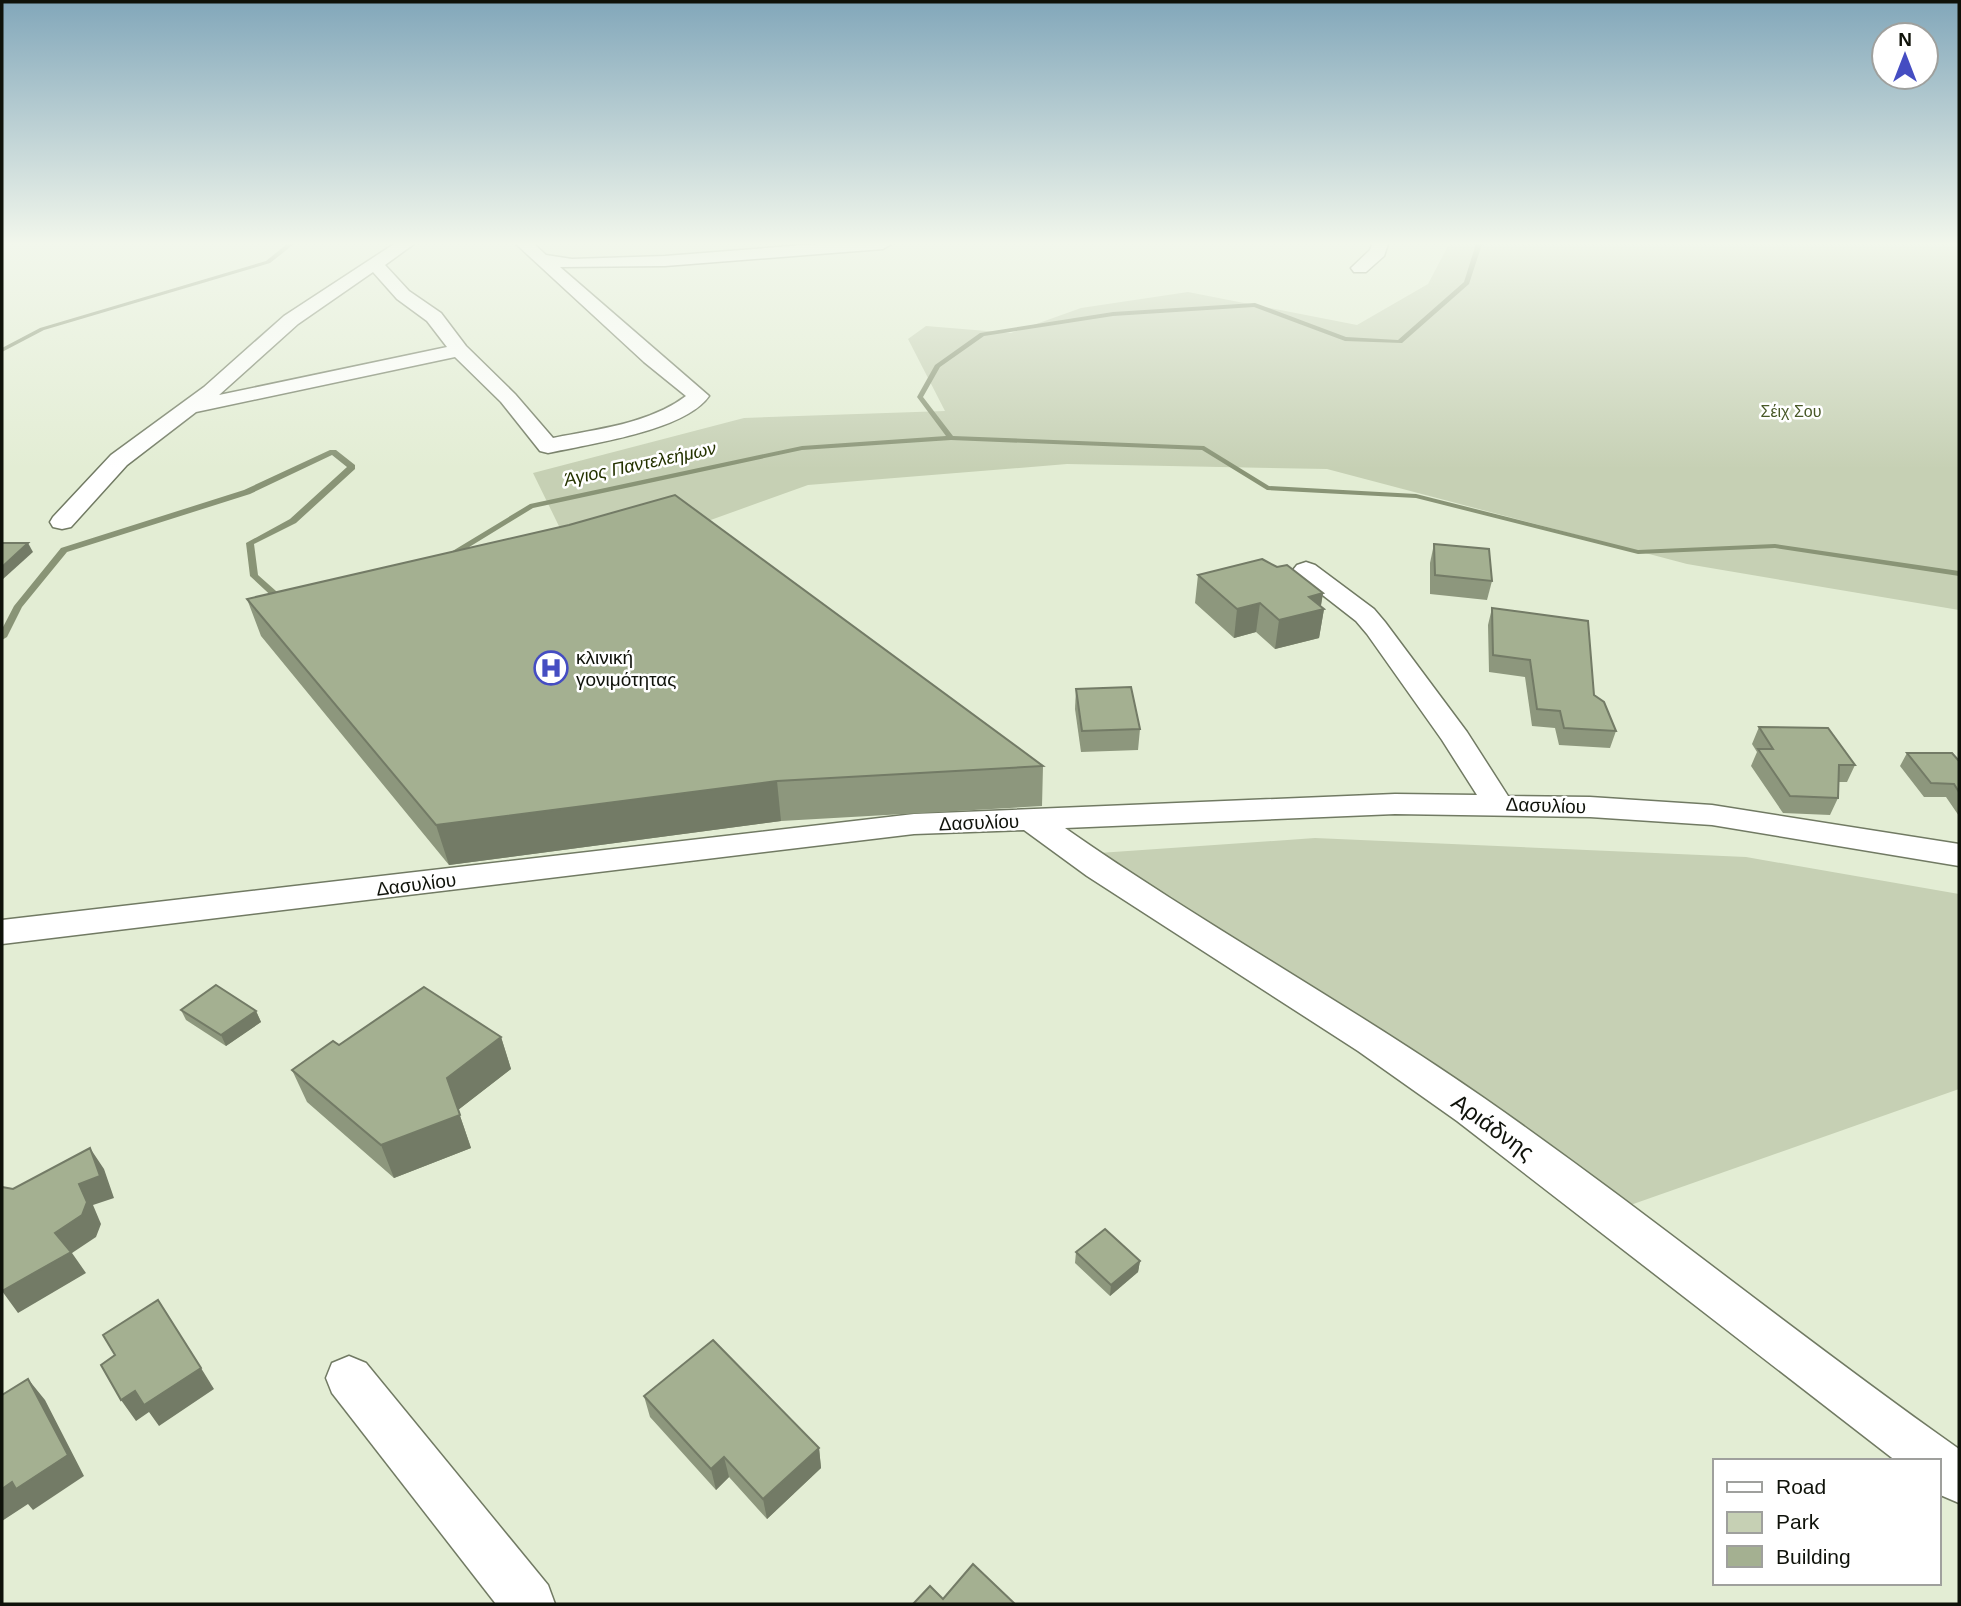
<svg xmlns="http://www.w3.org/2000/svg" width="1961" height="1606" font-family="Helvetica,sans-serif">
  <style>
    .green { fill: #c6d0b4 }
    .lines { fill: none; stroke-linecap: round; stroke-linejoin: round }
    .stream { fill: #899476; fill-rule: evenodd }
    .street-casing { stroke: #717a63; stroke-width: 3 }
    .street { fill: #fff; fill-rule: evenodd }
    .wall { fill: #8d977d }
    .shaded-wall { fill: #737b66 }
    .building { fill: #a4b091; stroke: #737b66; stroke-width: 2 }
    .labels { text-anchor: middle; stroke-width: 5; stroke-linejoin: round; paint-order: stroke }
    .far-park-label { font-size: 16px; fill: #485827; stroke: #fff }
    .far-water-label { font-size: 18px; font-style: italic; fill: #253300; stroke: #fff }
    .poi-label { font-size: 19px; fill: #0f120a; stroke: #fff; text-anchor: start }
    .street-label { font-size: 19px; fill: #0f120a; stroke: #fff }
    .near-street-label { font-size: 23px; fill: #0f120a; stroke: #fff }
  </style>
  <rect width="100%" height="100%" fill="#e3edd4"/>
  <g class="green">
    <polygon points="1449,244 1959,244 1959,610 1687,564 1327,469 1067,464 808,485 680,531 576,561 533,473 744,418 945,411 908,339 926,326 1011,333 1081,308 1188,292 1357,325 1428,284"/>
    <polygon points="1315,838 1746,857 1959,894 1959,1089 1622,1208 1099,853"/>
  </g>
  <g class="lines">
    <g class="stream">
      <polygon points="287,244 294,244 270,263 44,330 2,352 2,348 40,328 266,261"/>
      <polygon points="1476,244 1482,244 1469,284 1402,343 1345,341 1254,307 1113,316 984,336 940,367 923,397 953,436 1204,446 1269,486 1416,494 1638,550 1775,544 1959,571 1959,576 1775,548 1638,554 1416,498 1267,490 1202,450 951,440 802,450 533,508 448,560 442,560 441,558 530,504 802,446 946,436 917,397 935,365 980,333 1113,312 1255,303 1346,337 1398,340 1464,282"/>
      <polygon points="330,450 336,450 355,465 355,469 296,523 254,544 258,575 285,599 285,603 279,603 250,576 246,543 290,519 347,467 332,455 250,494 67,552 22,607 7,637 2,640 2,629 14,606 61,548 244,490"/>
    </g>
    <defs>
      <g id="street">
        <path d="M394,244H414L385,265L409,291L441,313L466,346L515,394L553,438C597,429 649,424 686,396L644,362L516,244H534L546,255L572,259L665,256L817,244H891L883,249L665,266L560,267L709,396C685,431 589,444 548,453L540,451L501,402L455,357L196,412L127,465L71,527L62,529L53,527L50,522L53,517L111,455L204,387L284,316ZM373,272L397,299L427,321L447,347L219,395L298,324Z"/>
        <polygon points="1372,244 1388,244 1384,256 1366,272 1354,272 1351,268 1370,250"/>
        <path d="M1306,562L1315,565L1374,609L1385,622L1467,732L1508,796L1590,797L1712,805L1959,844V866L1712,825L1590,817L1395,814L1065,828C1201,923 1347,1003 1484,1098C1645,1210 1798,1336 1959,1449V1503L1938,1494V1461H1896L1457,1121L1358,1051L1087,876L1024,830L914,834L2,944V920L914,814L1395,794L1477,795L1442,740L1367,634L1356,621L1297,575L1293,570L1297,565Z"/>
        <polygon points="349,1356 366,1363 548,1585 555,1604 496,1604 332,1393 326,1378 332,1363"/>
      </g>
    </defs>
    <use href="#street" class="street-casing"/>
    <use href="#street" class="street"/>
  </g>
  <g class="wall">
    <polygon points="569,525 1043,766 1042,806 781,821 449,865 261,636 247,599"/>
    <polygon points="1434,544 1492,581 1487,600 1430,594 1430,563"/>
    <polygon points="1198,575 1323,593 1321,606 1324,609 1319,638 1275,649 1256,632 1234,638 1195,603"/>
    <polygon points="1492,608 1594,695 1616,731 1610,748 1559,745 1555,728 1532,726 1525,677 1489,672 1488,625"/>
    <polygon points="1076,689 1140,729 1138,750 1081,752 1075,709"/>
    <polygon points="1759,727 1855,765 1847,782 1839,782 1838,798 1830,815 1783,813 1751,766 1757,752 1752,744"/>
    <polygon points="1907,753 1959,761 1959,816 1946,797 1924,797 1900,766"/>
    <polygon points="181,1010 256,1011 261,1022 226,1046 186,1020"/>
    <polygon points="501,1037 511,1069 458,1110 471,1148 394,1178 307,1102 292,1070 339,1045"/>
    <polygon points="1076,1252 1140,1261 1138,1272 1110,1296 1075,1263"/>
    <polygon points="644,1396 819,1448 821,1468 767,1519 729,1477 716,1490 650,1417"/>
  </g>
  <g class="shaded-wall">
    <polygon points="28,543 33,552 2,580 2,567"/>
    <polygon points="1323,593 1320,610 1324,609 1319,638 1275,649 1279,620 1309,597"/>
    <polygon points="1260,603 1256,632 1234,638 1237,609"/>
    <polygon points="777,781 781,821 449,865 436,825"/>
    <polygon points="256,1011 261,1022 226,1046 221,1035"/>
    <polygon points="501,1037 511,1069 458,1110 471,1148 394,1178 381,1145 447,1078"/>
    <polygon points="90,1148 104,1169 114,1198 93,1205 101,1224 96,1237 72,1253 86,1273 18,1313 2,1291 55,1233 79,1184"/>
    <polygon points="1140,1261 1138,1272 1110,1296 1111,1285"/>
    <polygon points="201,1368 214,1389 159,1426 149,1412 136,1421 121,1400 135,1391"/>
    <polygon points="28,1379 45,1400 84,1476 33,1510 28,1504 2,1521 2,1489"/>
    <polygon points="819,1448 821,1468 767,1519 763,1499"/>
    <polygon points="724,1457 729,1477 716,1490 711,1469"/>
  </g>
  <g class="building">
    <polygon points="675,495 1043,766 777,781 436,825 247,599 569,525"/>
    <polygon points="2,543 28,543 2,567"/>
    <polygon points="1434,544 1489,549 1492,581 1435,575"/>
    <polygon points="1262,559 1277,567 1287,565 1323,593 1309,597 1324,609 1279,620 1260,603 1237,609 1198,575"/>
    <polygon points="1492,608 1588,621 1594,695 1604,702 1616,731 1564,728 1560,711 1537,709 1530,660 1493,655"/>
    <polygon points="1131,687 1140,729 1082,731 1076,689"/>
    <polygon points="1759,727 1828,728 1855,765 1839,765 1838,798 1790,796 1758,749 1773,749"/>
    <polygon points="1907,753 1952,753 1959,761 1959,792 1954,784 1931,783"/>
    <polygon points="216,985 256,1011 221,1035 181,1010"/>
    <polygon points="424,987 501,1037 447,1078 460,1115 381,1145 292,1070 333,1041 339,1045"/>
    <polygon points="90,1148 100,1176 79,1184 87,1202 82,1215 55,1233 71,1252 2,1291 2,1187 13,1189"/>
    <polygon points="1105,1229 1140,1261 1111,1285 1076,1252"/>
    <polygon points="158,1300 201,1368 144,1405 135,1391 121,1400 101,1365 115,1355 103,1335"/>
    <polygon points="713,1340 819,1448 763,1499 724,1457 711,1469 644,1396"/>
    <polygon points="28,1379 68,1455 16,1489 12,1482 2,1489 2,1395"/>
    <polygon points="973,1564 1015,1604 913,1604 930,1586 943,1599"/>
  </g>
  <linearGradient id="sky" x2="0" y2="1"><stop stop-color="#82a7ba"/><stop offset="0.52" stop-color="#f2f7ec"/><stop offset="1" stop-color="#f2f7ec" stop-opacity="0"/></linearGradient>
  <rect width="1961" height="469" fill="url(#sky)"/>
  <defs>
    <symbol id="hospital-ring" viewBox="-11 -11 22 22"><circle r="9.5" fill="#fff" stroke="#454dc2" stroke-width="1.5"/><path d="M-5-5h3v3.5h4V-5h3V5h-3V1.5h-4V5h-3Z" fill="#454dc2"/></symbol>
  </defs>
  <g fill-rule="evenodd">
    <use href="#hospital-ring" x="532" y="649" width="38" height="38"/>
  </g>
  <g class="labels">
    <g class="far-park-label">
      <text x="1791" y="417">Σέιχ Σου</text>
    </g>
    <g class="far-water-label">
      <text transform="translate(640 464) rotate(-12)" y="6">Άγιος Παντελεήμων</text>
    </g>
    <g class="poi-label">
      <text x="576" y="664">κλινική<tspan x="576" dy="22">γονιμότητας</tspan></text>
    </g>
    <g class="street-label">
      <text transform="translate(1546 805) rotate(2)" y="7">Δασυλίου</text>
      <text transform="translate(979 822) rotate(-2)" y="7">Δασυλίου</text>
      <text transform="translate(416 884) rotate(-7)" y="7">Δασυλίου</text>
    </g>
    <g class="near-street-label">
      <text transform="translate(1493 1127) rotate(36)" y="8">Αριάδνης</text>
    </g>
  </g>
  <rect width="1961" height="1606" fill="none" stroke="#0f120a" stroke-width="7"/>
  <rect x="1713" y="1459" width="228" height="126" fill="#ffffff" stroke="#9fa09d" stroke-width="2"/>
  <rect x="1727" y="1482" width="35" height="10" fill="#ffffff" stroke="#9fa09d" stroke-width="2"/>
  <text x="1776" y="1494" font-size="21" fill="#0f120a">Road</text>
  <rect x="1727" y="1512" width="35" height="21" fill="#c6d0b4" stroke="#9fa09d" stroke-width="2"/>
  <text x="1776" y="1529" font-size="21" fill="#0f120a">Park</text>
  <rect x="1727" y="1546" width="35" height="21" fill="#a4b091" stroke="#9fa09d" stroke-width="2"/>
  <text x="1776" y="1564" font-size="21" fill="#0f120a">Building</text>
  <g transform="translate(1905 56)"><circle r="33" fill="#ffffff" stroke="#9fa09d" stroke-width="2"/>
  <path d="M0-5L12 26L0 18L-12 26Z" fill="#454dc2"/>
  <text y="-10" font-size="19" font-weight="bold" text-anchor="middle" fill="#0f120a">N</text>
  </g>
</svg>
